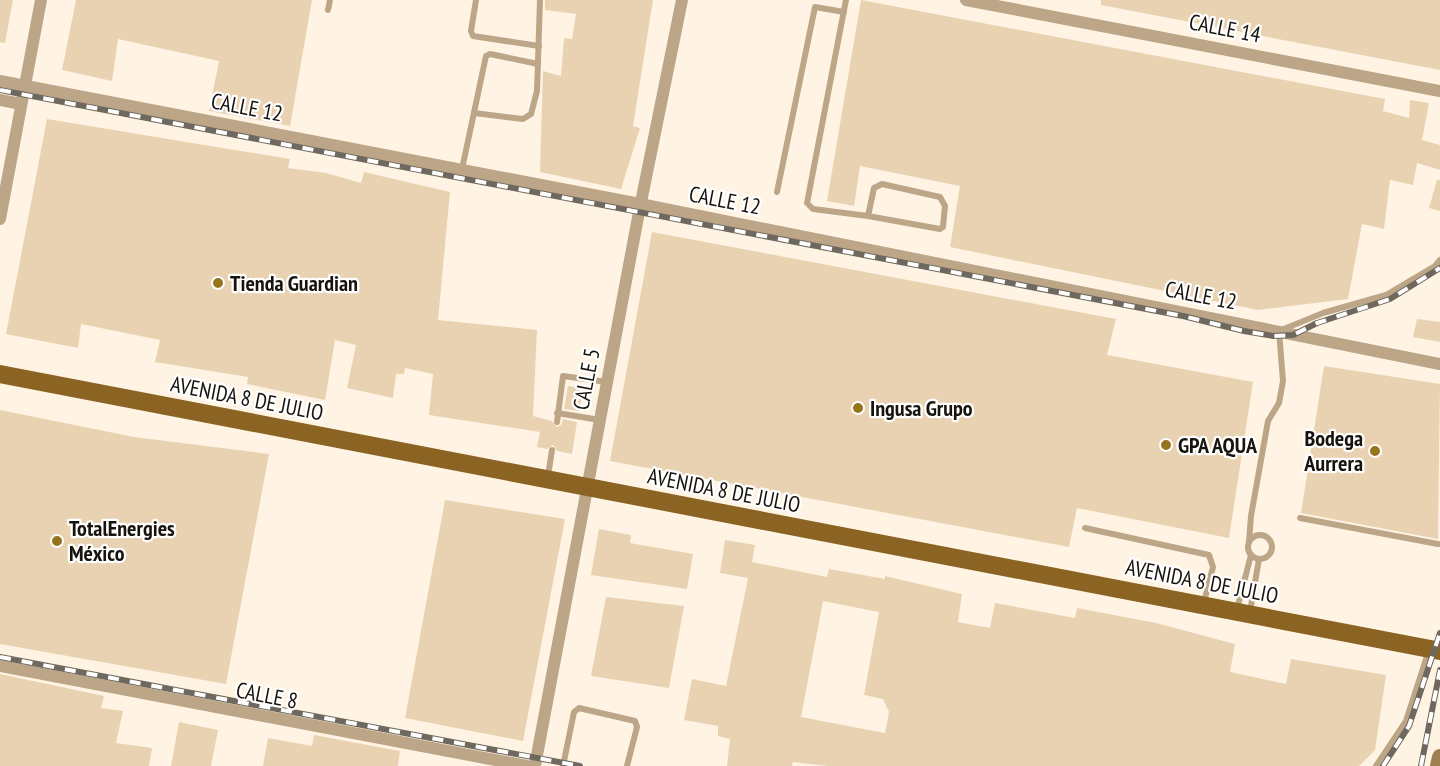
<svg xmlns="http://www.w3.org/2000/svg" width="1440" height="766" font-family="'PT Sans Narrow',sans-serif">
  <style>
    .building { fill: #e9d2b1; fill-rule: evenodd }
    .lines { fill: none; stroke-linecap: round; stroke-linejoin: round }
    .service { stroke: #bda688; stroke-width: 6 }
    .minor { stroke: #bda688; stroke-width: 12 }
    .secondary { stroke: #a08051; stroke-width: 16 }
    .primary { stroke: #8b6424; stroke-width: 18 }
    .rail-casing { stroke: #6e685e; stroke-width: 6 }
    .rail { stroke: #fff; stroke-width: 4; stroke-dasharray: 11; stroke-linecap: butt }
    .poi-dot { fill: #96741c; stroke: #fff; stroke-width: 2 }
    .labels { text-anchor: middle; stroke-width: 4.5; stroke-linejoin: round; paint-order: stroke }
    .street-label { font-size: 22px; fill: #17140e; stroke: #fff }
    .poi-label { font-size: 22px; font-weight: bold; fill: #17140e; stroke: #fff; text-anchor: start }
  </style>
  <rect width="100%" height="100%" fill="#fff4e4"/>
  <g class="building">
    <polygon points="0,0 13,0 5,43 0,42"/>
    <polygon points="76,0 312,0 290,126 209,111 219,61 118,39 112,81 62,70"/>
    <polygon points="545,0 653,0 633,126 640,128 621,189 540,172 543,71 561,76 564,38 572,39 576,14 545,10"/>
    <polygon points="861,0 1385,99 1383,111 1409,118 1410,100 1429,103 1422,140 1440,145 1440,170 1417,163 1413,185 1390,180 1384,229 1362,224 1348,299 1258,310 950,247 960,186 860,166 854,206 827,201"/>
    <polygon points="1101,0 1440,0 1440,70 1101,5"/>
    <polygon points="47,119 290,159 288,168 326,173 361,183 364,172 450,192 438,320 537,330 533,416 552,421 557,427 561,425 563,419 577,422 572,454 557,451 553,445 547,449 537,447 540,432 429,415 433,374 405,368 404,374 396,374 393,398 347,388 356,345 335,340 325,400 247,384 248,377 155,362 160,340 81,324 78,348 6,334"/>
    <polygon points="1437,180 1440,180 1440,211 1429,208"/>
    <polygon points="652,232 1116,319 1107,355 1253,382 1229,538 1077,508 1069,547 610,461"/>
    <polygon points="1417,319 1440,322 1440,342 1413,337"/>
    <polygon points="1324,366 1440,384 1438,539 1301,513"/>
    <polygon points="568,386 583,388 579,411 564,409"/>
    <polygon points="0,410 134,437 269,454 226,684 0,644"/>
    <polygon points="445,500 565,519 523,741 405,718"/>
    <polygon points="599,529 631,535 630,543 693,554 687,589 591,575"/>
    <path d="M725,540L755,545L752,562L827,577L829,569L885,579V576L962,594L958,622L990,628L995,603L1075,618L1077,608L1156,623L1235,644L1230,672L1286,684L1291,659L1386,675L1375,750L1359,766H827L793,762L792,766H727L730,739L718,736V726L684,720L692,679L726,686L748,578L720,573ZM823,601L879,612L864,695L883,699L889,712L885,733L801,717Z"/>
    <polygon points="606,597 684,606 669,688 591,676"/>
    <polygon points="0,674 104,696 101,708 123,711 116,743 152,748 149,766 0,766"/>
    <polygon points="179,722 218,730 211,766 171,766"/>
    <polygon points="314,735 400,751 398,766 263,766 268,738 312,746"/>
  </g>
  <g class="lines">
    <g class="service">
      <polyline points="476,0 471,31 473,36 539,46"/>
      <polyline points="846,0 807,203 813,209 868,216 874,188 882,184 940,197 945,206 943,227 940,229 868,216"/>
      <polyline points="328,10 330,0"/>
      <polyline points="474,113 523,119 531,114 537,91 540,0"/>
      <polyline points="462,169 486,56 490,54 538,64"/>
      <polyline points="777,192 815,7 844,12"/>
      <polyline points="557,413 600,420"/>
      <polyline points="557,422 563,376 607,382"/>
      <polyline points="548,476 552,450"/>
      <polyline points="1300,518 1438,544"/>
      <polyline points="1085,528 1209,555 1213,567 1204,602"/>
      <circle cx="1260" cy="547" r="12"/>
      <polyline points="1249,542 1251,516 1268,421 1279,403 1283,381 1279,331 1323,313 1386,295 1435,266 1440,260"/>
      <polyline points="1237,609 1251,555"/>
      <polyline points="1250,612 1259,559"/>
      <polyline points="563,766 574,712 579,708 635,721 637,727 627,766"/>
      <polyline points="1376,766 1406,721 1429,650"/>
    </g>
    <g class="minor">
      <polyline points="966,0 1440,91"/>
      <polyline points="0,81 640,204 1440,364"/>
      <polyline points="0,100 21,104"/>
      <polyline points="0,219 41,0"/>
      <polyline points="0,666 527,766"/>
      <polyline points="535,766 639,212 682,0"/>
    </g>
    <polyline class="secondary" points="1438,766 1440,757"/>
    <polyline class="primary" points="0,374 1440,651"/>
    <defs>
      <g id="rail">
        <polyline points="0,90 1183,316 1244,331 1273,336 1293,335 1317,323 1390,299 1440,268"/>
        <polyline points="0,657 580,766"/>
        <polyline points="1383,766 1409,726 1440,633"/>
        <polyline points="1421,766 1440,670"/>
      </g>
    </defs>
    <use href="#rail" class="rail-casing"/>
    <use href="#rail" class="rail"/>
  </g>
  <g class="poi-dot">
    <circle cx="218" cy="283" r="6"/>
    <circle cx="858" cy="408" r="6"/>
    <circle cx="1166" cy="445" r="6"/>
    <circle cx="1375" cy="451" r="6"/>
    <circle cx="57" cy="541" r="6"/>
  </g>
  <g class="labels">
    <g class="street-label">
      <text transform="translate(1225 28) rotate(11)" y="8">CALLE 14</text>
      <text transform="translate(247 107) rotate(11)" y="8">CALLE 12</text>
      <text transform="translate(725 200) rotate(11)" y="8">CALLE 12</text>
      <text transform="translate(1201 295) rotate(11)" y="8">CALLE 12</text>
      <text transform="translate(586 379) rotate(-79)" y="8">CALLE 5</text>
      <text transform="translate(247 398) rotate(11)" y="8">AVENIDA 8 DE JULIO</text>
      <text transform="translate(724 490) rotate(11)" y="8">AVENIDA 8 DE JULIO</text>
      <text transform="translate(1202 581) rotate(11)" y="8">AVENIDA 8 DE JULIO</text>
      <text transform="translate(267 695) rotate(11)" y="8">CALLE 8</text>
    </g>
    <g class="poi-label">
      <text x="230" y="291">Tienda Guardian</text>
      <text x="870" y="416">Ingusa Grupo</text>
      <text x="1363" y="446" text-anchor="end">Bodega<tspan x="1363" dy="25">Aurrera</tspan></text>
      <text x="1178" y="453">GPA AQUA</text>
      <text x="69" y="536">TotalEnergies<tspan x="69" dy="25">México</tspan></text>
    </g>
  </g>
</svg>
